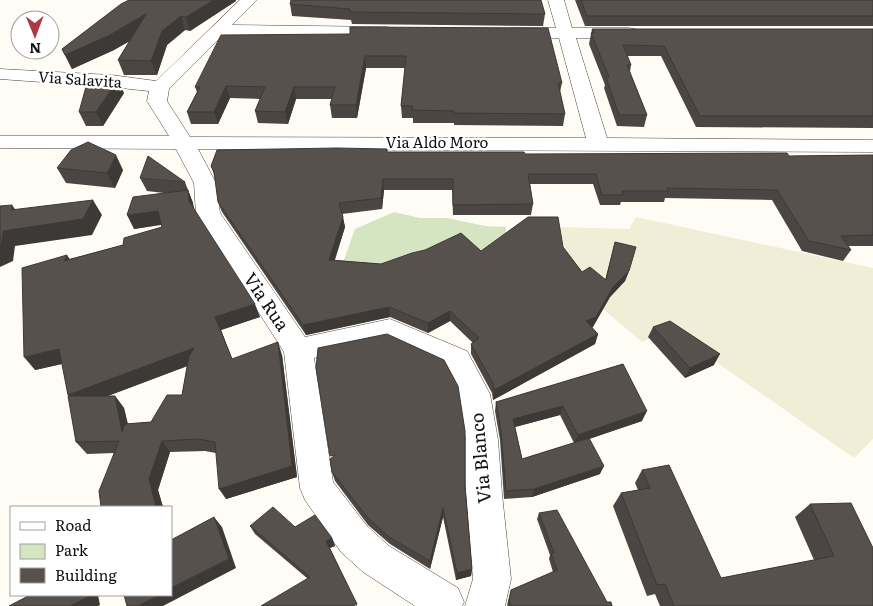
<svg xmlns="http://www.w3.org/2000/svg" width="873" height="606" font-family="Literata,serif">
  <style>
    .farmland { fill: #f1eed7 }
    .green { fill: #d5e5c1 }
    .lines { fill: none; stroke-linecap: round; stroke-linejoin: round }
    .minor-casing { stroke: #434343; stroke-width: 1 }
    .minor { fill: #fff; fill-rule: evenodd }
    .wall { fill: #4b4643; fill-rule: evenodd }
    .shaded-wall { fill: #3d3937 }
    .building { fill: #57514e; stroke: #3d3937 }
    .labels { text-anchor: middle; stroke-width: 5; stroke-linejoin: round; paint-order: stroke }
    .far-street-label { font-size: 15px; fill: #101010; stroke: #fff }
    .street-label { font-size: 18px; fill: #101010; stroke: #fff }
  </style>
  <rect width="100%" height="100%" fill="#fefcf5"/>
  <polygon class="farmland" points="636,217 873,268 873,439 854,458 670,330 642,342 603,309 611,252 607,273 596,285 575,277 555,244 556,227 629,229"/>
  <polygon class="green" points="394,212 420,218 447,218 485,226 506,227 505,245 494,252 465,247 443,259 340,271 355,229"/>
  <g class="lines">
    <defs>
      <polygon id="minor" points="240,0 257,0 232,25 387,27 393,28 395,32 393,36 387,37 223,35 169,89 167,101 190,137 586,138 559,38 512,38 506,37 504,33 506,29 512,28 556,28 548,0 564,0 572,28 629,28 635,29 637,33 635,37 629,38 576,38 607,138 873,140 873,152 198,149 216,183 220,213 305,337 390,319 467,351 490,394 498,440 502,494 511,579 505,606 465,606 473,579 466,494 466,440 459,395 445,369 388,342 314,358 333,482 367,526 389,546 458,588 464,602 462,606 415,606 363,572 341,552 305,500 300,488 284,352 196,214 194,183 176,149 0,148 0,136 169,136 147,101 149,91 111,87 0,79 0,69 111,75 156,81"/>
    </defs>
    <use href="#minor" class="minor-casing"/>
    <use href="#minor" class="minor"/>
  </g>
  <g class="wall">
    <polygon points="129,0 236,0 236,1 190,31 185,30 167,45 157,75 124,75 118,60 130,41 114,50 72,69 62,49"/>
    <polygon points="575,0 873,0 873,26 585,26"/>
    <polygon points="290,4 545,14 543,26 352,24 351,20 292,16"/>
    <polygon points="592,29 873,29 873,128 696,127 661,56 627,56 631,65 630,72 647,115 644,127 617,126 604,88 605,85 589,44"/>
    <polygon points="350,34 562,83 560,92 565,114 563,126 454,125 454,123 413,123 413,118 402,118 401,106 405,68 366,68 357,118 332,118 330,105 332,99 296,99 288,124 258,123 255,111 260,99 230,98 218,124 191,124 187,112 197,92 195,87"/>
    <polygon points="124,93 103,126 86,126 79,112"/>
    <polygon points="387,152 525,154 789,156 873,155 873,246 848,246 851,250 843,261 802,251 772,200 665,198 664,202 621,202 620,205 600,205 593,184 530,184 533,204 531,215 453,215 452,190 384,190 382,209 342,214 345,227 335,260 381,264 481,251 563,247 582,272 605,280 615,242 629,271 625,281 610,297 592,328 598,334 595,344 493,400 492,393 471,354 471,344 473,343 450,321 428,333 390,317 306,335 222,212 218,202 215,177 211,166"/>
    <polygon points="57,168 123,170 115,188 66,183"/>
    <path d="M140,178L185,182L193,203L194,209L260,317L221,330L232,359L282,355L297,477L226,499L216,453L205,451L170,452L158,490L163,507H101L114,453L87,454L76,442L69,396L68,395L62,364L35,370L70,259L123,245L162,227L161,225L134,229L164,193L147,191ZM187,366L182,395L151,422L128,424L124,408L115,396H108Z"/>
    <polygon points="653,327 714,365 685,378 648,337"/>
    <path d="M623,364L642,421L589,439L600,474L532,497L504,499L500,440L495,411L496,402ZM560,415L574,443L522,459L515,427Z"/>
    <polygon points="642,470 721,578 814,560 795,517 810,504 873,606 660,606 655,594 647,596 613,506 621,493 638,490 635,483"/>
    <polygon points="332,472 465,485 472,569 471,576 456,580 443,517 430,569 390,544 368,525 335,481"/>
    <polygon points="539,513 607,602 612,606 508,606 507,605 511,590 553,572 549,559 550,555 537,519"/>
    <polygon points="250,526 295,527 332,538 335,546 330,548 357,606 308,579 255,534"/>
  </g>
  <g class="shaded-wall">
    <polygon points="214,0 236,0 236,1 190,31 186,17"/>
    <polygon points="146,14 151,28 114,50 72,69 65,55"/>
    <polygon points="181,16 185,30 167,45 157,75 151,61 162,31"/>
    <polygon points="365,56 366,68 357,118 356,105"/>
    <polygon points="118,79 124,93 103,126 96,112"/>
    <polygon points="226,86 230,98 218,124 214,112"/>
    <polygon points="294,87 296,99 288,124 285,112"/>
    <polygon points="116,155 123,170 115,188 107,173"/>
    <polygon points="383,179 384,190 382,209 381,198"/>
    <polygon points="188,190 193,203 194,215 189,201"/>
    <polygon points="93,200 102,215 92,235 15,246 13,261 0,267 0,246 3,231"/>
    <polygon points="12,205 23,220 11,210"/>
    <polygon points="158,211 164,224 134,229 127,215"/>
    <polygon points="343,217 345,227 331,270 329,260"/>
    <polygon points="67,255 76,268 64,261"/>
    <polygon points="629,271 625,281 610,297 593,327 583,331 586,321 613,287"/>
    <polygon points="255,304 260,317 221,330 237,372 215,317"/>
    <polygon points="389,307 390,317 306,335 303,325"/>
    <polygon points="450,311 450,321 428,333 428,323"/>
    <polygon points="598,334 595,344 493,400 494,390"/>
    <polygon points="278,342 282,355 297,477 226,499 219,489"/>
    <polygon points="194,348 201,361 78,407 68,395"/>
    <polygon points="59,349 70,362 35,370 24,357"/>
    <polygon points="720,354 714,365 685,378 690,368"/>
    <polygon points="115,396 124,408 132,444 122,432"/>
    <polygon points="563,406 560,415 511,428 513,419"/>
    <polygon points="647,411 642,421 574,444 578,435"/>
    <polygon points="162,441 170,452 158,490 163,507 156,507 149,479"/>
    <polygon points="604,466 600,474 532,497 534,489"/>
    <polygon points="443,508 443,517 430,569 430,561"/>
    <polygon points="214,517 222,527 236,568 163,606 137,606 159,595 171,595 171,588"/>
    <polygon points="332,538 335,546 329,548 326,541"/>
    <polygon points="472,569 471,576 456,580 457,573"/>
    <polygon points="87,595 98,595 100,605 98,606 70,606"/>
  </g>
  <g class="building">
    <polygon points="129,0 214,0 186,17 181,16 162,31 151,61 118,60 146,14 108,36 65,55 62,49 121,4"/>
    <polygon points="291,0 541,0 545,14 350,12 350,9 290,4"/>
    <polygon points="581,0 873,0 873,16 587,16"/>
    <polygon points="350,27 548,28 562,83 558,83 565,114 454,113 454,111 412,110 413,106 401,106 406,56 365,56 356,105 330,105 335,87 294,87 285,112 255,111 265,87 226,86 214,112 187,112 200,87 195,87 221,35 350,34"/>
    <polygon points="592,29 873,29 873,116 700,116 664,46 623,45 631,65 627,65 647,115 619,115 606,77 609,77 591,33 594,33"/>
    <polygon points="118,79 96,112 79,112 87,83"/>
    <polygon points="88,142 116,155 107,173 57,168 71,150"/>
    <polygon points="337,148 387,149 387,152 524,152 525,154 787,153 789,156 873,155 873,235 841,236 851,250 809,241 777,190 667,188 668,191 622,191 623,195 602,195 596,174 528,174 533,204 453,205 453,179 383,179 381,198 339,203 343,217 329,260 381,264 412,253 425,250 461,233 481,251 528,217 558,217 563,247 582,272 590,267 606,280 615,242 636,247 629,271 613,287 596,317 586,321 598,334 494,390 493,383 471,344 479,338 450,311 428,323 389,307 303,325 218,202 214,172 211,166 217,150"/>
    <polygon points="148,156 185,182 140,178"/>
    <polygon points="188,190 189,201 255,304 215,317 232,359 278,342 292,466 219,489 215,442 198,439 162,441 149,479 156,507 101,507 99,491 119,441 76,442 68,396 115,396 122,432 125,424 151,422 167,395 182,395 189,356 194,348 68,395 59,349 24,357 22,268 67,255 64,261 123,245 124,238 162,227 158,211 127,215 133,197"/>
    <polygon points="93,200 83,219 3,231 1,245 0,246 0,206 12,205 11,210"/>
    <polygon points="670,321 720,354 690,368 653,327"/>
    <polygon points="387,334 444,360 458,386 465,431 465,485 472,569 457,573 443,508 430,561 389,537 367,517 332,472 330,459 335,455 330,456 316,368 318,348"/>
    <polygon points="623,364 647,411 578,435 563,406 513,419 522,459 589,438 604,466 534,489 506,491 501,431 496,402"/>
    <polygon points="669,465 721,578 834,556 810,504 851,503 873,548 873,606 674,606 665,584 657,585 621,493 650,488 642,470"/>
    <polygon points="273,507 295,527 315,515 332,538 326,541 357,604 353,606 261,606 310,577 250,526"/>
    <polygon points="557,510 607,602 611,602 612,606 511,606 509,600 511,590 557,570 551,553 554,553 539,513"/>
    <polygon points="214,517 229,559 171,588 171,540"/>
    <polygon points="30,595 87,595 88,597 70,606 9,606"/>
    <polygon points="124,595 159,595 137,606 127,606"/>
  </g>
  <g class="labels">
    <g class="far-street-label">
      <text transform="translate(80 80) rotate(4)" y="5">Via Salavita</text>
      <text x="437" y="148">Via Aldo Moro</text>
    </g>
    <g class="street-label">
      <text transform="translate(266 302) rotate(56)" y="6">Via Rua</text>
      <text transform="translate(481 458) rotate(-95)" y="6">Via Blanco</text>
    </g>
  </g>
  <rect x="10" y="506" width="162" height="90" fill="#ffffff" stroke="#9f9f9f"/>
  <rect x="20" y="522" width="25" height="8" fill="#ffffff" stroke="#9f9f9f"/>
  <text x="55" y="531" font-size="15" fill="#101010">Road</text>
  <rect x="20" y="544" width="25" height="15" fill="#d5e5c1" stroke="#9f9f9f"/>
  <text x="55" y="556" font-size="15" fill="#101010">Park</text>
  <rect x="20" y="568" width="25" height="15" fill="#57514e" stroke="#9f9f9f"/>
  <text x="55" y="581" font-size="15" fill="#101010">Building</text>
  <g transform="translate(35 35) rotate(179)"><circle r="24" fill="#ffffff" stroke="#9f9f9f"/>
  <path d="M0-4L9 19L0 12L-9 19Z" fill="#af3942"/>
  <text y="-8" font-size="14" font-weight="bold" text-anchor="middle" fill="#101010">N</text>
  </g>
</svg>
